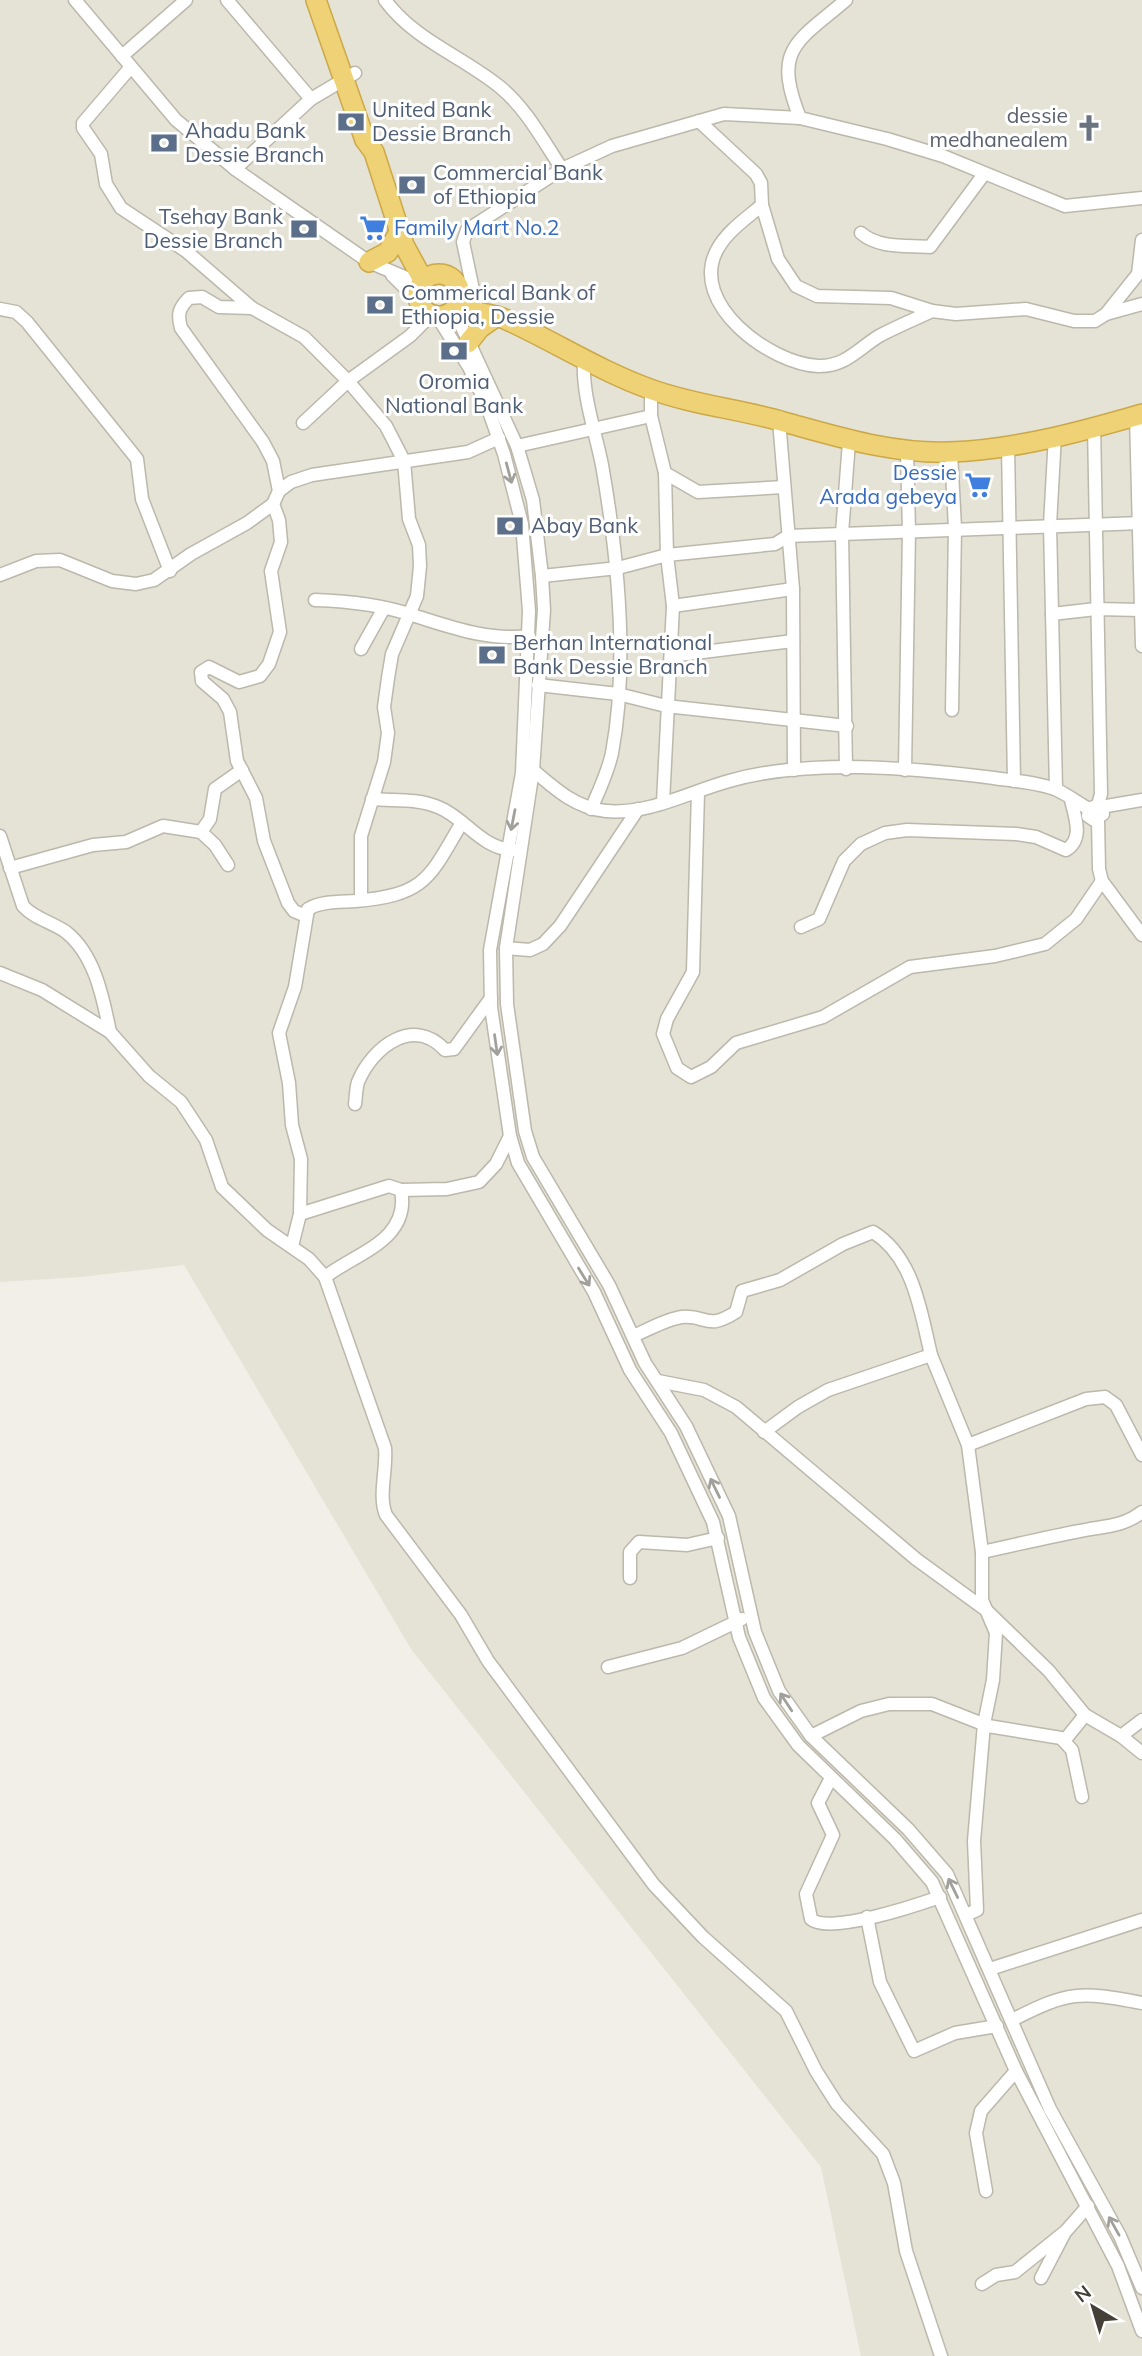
<svg xmlns="http://www.w3.org/2000/svg" width="1142" height="2356" font-family="Mulish,sans-serif">
  <style>
    .residential { fill: #e5e2d6 }
    .lines { fill: none; stroke-linecap: round; stroke-linejoin: round }
    .minor-casing { stroke: #bcb8ab; stroke-width: 15 }
    .highway-casing { stroke: #cca847; stroke-width: 22 }
    .minor { stroke: #fff; stroke-width: 12 }
    .highway { stroke: #eed275; stroke-width: 19 }
    .oneway { stroke: #a2a09b }
    .labels { text-anchor: middle; stroke-width: 6; stroke-linejoin: round; paint-order: stroke }
    .service-label { font-size: 21px; fill: #4e5e75; stroke: #fff; text-anchor: start }
    .worship-label { font-size: 21px; fill: #5b616d; stroke: #fff; text-anchor: end }
    .shop-label { font-size: 21px; fill: #366cbe; stroke: #fff; text-anchor: start }
  </style>
  <rect width="100%" height="100%" fill="#f1efe7"/>
  <polygon class="residential" points="0,0 1142,0 1142,2356 861,2356 821,2167 411,1649 184,1265 81,1277 0,1282"/>
  <g class="lines">
    <defs>
      <g id="minor">
        <polyline points="75,0 176,120 235,169 369,262 421,284"/>
        <polyline points="227,0 311,99"/>
        <path d="M385,0C414,40 462,56 500,87C526,108 544,142 562,169"/>
        <polyline points="122,56 186,0"/>
        <polyline points="130,68 83,123 83,128 101,154 106,184 121,208 186,251 252,308 304,337 348,381 303,423"/>
        <path d="M800,118C772,48 797,42 846,0"/>
        <polyline points="699,121 756,174 761,183 762,205 778,259 796,286 817,296 891,298 932,311 956,314 1026,309 1074,321 1095,321 1106,314 1138,274 1142,240"/>
        <polyline points="235,169 311,99 355,73"/>
        <path d="M762,205C747,218 727,231 717,250C688,304 771,364 818,366C845,367 858,349 879,336C896,327 915,319 932,311"/>
        <path d="M861,233C879,249 908,245 930,247L984,174"/>
        <polyline points="392,275 418,301"/>
        <polyline points="476,304 463,242 467,230 562,169 612,146 724,114 800,118 887,139 943,156 1065,206 1142,198"/>
        <path d="M252,308L219,307L202,297L189,298C179,308 177,314 181,328L263,442L273,461L279,491"/>
        <polyline points="0,309 16,312 27,322 137,459 142,499 170,571"/>
        <polyline points="454,310 517,446 533,500 542,576 544,610 533,770 506,948 507,1004 525,1131 533,1157 609,1285 645,1363 686,1426 729,1516 755,1632 779,1691 811,1736 908,1829 947,1874 1050,2109 1120,2236 1142,2288"/>
        <polyline points="1106,314 1142,304"/>
        <polyline points="437,316 469,367 487,406 504,454 522,524 529,611 522,773 490,950 491,1007 510,1136 518,1163 594,1292 630,1370 671,1433 713,1522 739,1637 764,1698 798,1745 895,1839 932,1882 1016,2071 1118,2266 1142,2331"/>
        <path d="M584,360C582,395 595,430 602,465C618,556 629,661 612,753C608,772 599,791 591,809"/>
        <polyline points="651,389 651,416 665,473 667,555 673,606 663,802"/>
        <polyline points="1136,416 1142,646"/>
        <polyline points="779,420 793,589 794,770"/>
        <polyline points="1094,426 1101,794 1098,805 1089,809 1088,816 1094,820 1103,814 1098,805"/>
        <polyline points="1055,435 1050,525 1056,789"/>
        <polyline points="517,446 651,416"/>
        <polyline points="1008,446 1014,781"/>
        <polyline points="951,452 955,528 952,710"/>
        <polyline points="665,473 698,492 784,487"/>
        <polyline points="273,504 279,520 281,542 271,571 280,632 269,664 260,676 239,682 209,667 201,672 202,681 223,699 230,712 237,761 256,798 264,841 288,903 294,911 306,916"/>
        <polyline points="0,575 36,561 60,560 112,581 136,584 154,580 191,554 247,523 273,504 279,491 291,482 312,475 468,452 499,438"/>
        <polyline points="542,576 618,568 667,555 775,544 788,536 1142,523"/>
        <path d="M315,600C347,601 382,605 412,615C451,627 487,641 529,636"/>
        <polyline points="673,606 793,589"/>
        <polyline points="1052,614 1096,609 1142,610"/>
        <polyline points="361,649 384,608"/>
        <polyline points="671,656 793,641"/>
        <polyline points="538,685 618,694 666,706 847,726"/>
        <polyline points="846,769 842,533 849,442"/>
        <path d="M533,770C555,789 576,808 606,811C648,815 689,792 729,781C809,758 913,768 994,778C1013,781 1039,782 1057,790C1068,795 1078,803 1089,809"/>
        <polyline points="905,770 909,531 907,450"/>
        <polyline points="698,792 693,972 667,1019 663,1034 677,1068 691,1077 711,1067 736,1043 823,1017 910,967 995,956 1045,944 1076,919 1102,881"/>
        <path d="M372,799C394,801 417,798 438,807C466,818 481,849 514,850"/>
        <polyline points="1101,807 1142,800"/>
        <polyline points="1098,820 1099,869 1102,881 1142,935"/>
        <polyline points="201,832 215,845 228,865"/>
        <path d="M0,836L23,906C35,919 52,922 66,932C95,955 103,998 110,1032"/>
        <polyline points="10,868 93,845 126,842 163,826 201,832 210,819 215,789 242,770"/>
        <polyline points="361,900 361,836 384,762 388,733 384,707 388,678 392,654 417,596 420,566 419,545 409,519 404,461 386,426 348,381 410,336 431,315"/>
        <path d="M801,927L819,919L844,861L861,844L885,833L907,830L1016,834L1036,837L1066,850C1084,839 1075,817 1071,800"/>
        <polyline points="506,948 530,950 543,944 560,926 638,809"/>
        <path d="M0,973L42,990L110,1032L149,1076L181,1102L206,1140L222,1187L267,1230L309,1259L325,1277L385,1448C387,1470 378,1496 386,1515L461,1615L488,1661L654,1885L703,1937L786,2011L816,2071L837,2104L883,2154L894,2183L906,2251L941,2356"/>
        <path d="M355,1104C356,1097 356,1088 358,1082C373,1046 414,1016 445,1050L454,1049L491,998"/>
        <polyline points="300,1214 389,1186 401,1190 447,1189 479,1182 496,1164 510,1136"/>
        <path d="M292,1246L300,1214L301,1159L292,1125L289,1083L279,1033L295,987L308,909C322,901 339,902 355,901C425,895 429,879 461,824"/>
        <path d="M325,1277C356,1253 411,1240 401,1190"/>
        <path d="M633,1336C648,1330 666,1319 682,1317C708,1315 706,1331 736,1312L742,1291L780,1280L843,1244L873,1232C914,1257 921,1313 931,1355"/>
        <polyline points="658,1381 704,1390 736,1407 916,1559 986,1610 1049,1671 1085,1715 1121,1736 1142,1753"/>
        <polyline points="764,1432 798,1407 828,1390 931,1355 968,1445 982,1552 982,1600 996,1633 993,1680 984,1724 974,1841 977,1910 966,1915"/>
        <polyline points="968,1445 1086,1399 1105,1397 1116,1405 1142,1455"/>
        <path d="M982,1552C1015,1545 1047,1537 1080,1531C1103,1526 1123,1527 1142,1512"/>
        <polyline points="630,1578 630,1552 639,1542 687,1545 718,1538"/>
        <polyline points="608,1667 682,1648 742,1619"/>
        <polyline points="811,1736 861,1711 889,1704 932,1704 988,1726 1061,1738 1072,1750 1082,1797"/>
        <polyline points="1121,1736 1142,1720"/>
        <polyline points="1064,1741 1085,1715"/>
        <path d="M831,1778L818,1803L833,1835L806,1894L811,1919C828,1935 917,1905 940,1897"/>
        <polyline points="867,1917 880,1982 914,2051 955,2033 997,2026"/>
        <polyline points="990,1969 1142,1920"/>
        <path d="M1012,2020C1069,1991 1079,1991 1142,2003"/>
        <polyline points="986,2191 976,2133 981,2111 1016,2071"/>
        <polyline points="1041,2278 1064,2234"/>
        <polyline points="982,2284 996,2275 1015,2272 1066,2231 1088,2206"/>
      </g>
      <g id="highway">
        <polyline points="316,0 365,140 374,152 404,245 423,280"/>
        <polyline points="369,262 388,252 400,230"/>
        <circle cx="439" cy="295" r="21"/>
        <path d="M457,306C473,314 491,312 507,320C555,342 600,371 650,389C693,405 740,409 784,422C839,437 892,454 950,452C1014,450 1080,432 1142,414"/>
        <polyline points="468,343 480,328 497,316"/>
      </g>
    </defs>
    <use href="#minor" class="minor-casing"/>
    <use href="#highway" class="highway-casing"/>
    <use href="#minor" class="minor"/>
    <use href="#highway" class="highway"/>
  </g>
  <defs><path id="oneway-shaft" d="M-6 0H5M1.5-3L5.5 0L1.5 3" fill="none" stroke-width="1.6" stroke-linecap="round" stroke-linejoin="round" transform="scale(1.75)"/></defs>
  <g class="oneway">
    <use href="#oneway-shaft" transform="translate(509 473) rotate(75)"/>
    <use href="#oneway-shaft" transform="translate(513 820) rotate(101)"/>
    <use href="#oneway-shaft" transform="translate(496 1045) rotate(82)"/>
    <use href="#oneway-shaft" transform="translate(584 1277) rotate(58)"/>
    <use href="#oneway-shaft" transform="translate(715 1488) rotate(-116)"/>
    <use href="#oneway-shaft" transform="translate(786 1702) rotate(-123)"/>
    <use href="#oneway-shaft" transform="translate(953 1888) rotate(-116)"/>
    <use href="#oneway-shaft" transform="translate(1114 2226) rotate(-119)"/>
  </g>
  <defs>
    <symbol id="bank-bare" viewBox="-9 -9 18 18"><path d="M-6-4H6V4H-6ZM0-2.3a2.3 2.3 0 1 0 0 4.6a2.3 2.3 0 1 0 0-4.6Z" fill="#5c6f8a" stroke="#fff" stroke-width="2.5" paint-order="stroke"/></symbol>
    <symbol id="church-bare" viewBox="-9 -9 18 18"><path d="M-1.2-6h2.4v3.5h3.3v2.4h-3.3V6h-2.4V-.1h-3.3v-2.4h3.3Z" fill="#6b7280" stroke="#fff" stroke-width="2.5" paint-order="stroke"/></symbol>
    <symbol id="supermarket-bare" viewBox="-9 -9 18 18"><path d="M-6-5.5h2.5l.6 2H6L4.5 2H-2.5L-4.4-4H-6ZM-1.5 3.2a1.3 1.3 0 1 0 .1 0ZM3 3.2a1.3 1.3 0 1 0 .1 0Z" fill="#3f7fe0" stroke="#fff" stroke-width="2.5" paint-order="stroke"/></symbol>
  </defs>
  <g fill-rule="evenodd">
    <use href="#bank-bare" x="332" y="103" width="38" height="38"/>
    <use href="#church-bare" x="1070" y="109" width="38" height="38"/>
    <use href="#bank-bare" x="145" y="124" width="38" height="38"/>
    <use href="#bank-bare" x="393" y="166" width="38" height="38"/>
    <use href="#supermarket-bare" x="354" y="209" width="38" height="38"/>
    <use href="#bank-bare" x="285" y="210" width="38" height="38"/>
    <use href="#bank-bare" x="361" y="286" width="38" height="38"/>
    <use href="#bank-bare" x="435" y="332" width="38" height="38"/>
    <use href="#supermarket-bare" x="959" y="466" width="38" height="38"/>
    <use href="#bank-bare" x="491" y="507" width="38" height="38"/>
    <use href="#bank-bare" x="473" y="636" width="38" height="38"/>
  </g>
  <g class="labels">
    <g class="service-label">
      <text x="372" y="117">United Bank<tspan x="372" dy="24">Dessie Branch</tspan></text>
      <text x="185" y="138">Ahadu Bank<tspan x="185" dy="24">Dessie Branch</tspan></text>
      <text x="433" y="180">Commercial Bank<tspan x="433" dy="24">of Ethiopia</tspan></text>
      <text x="283" y="224" text-anchor="end">Tsehay Bank<tspan x="283" dy="24">Dessie Branch</tspan></text>
      <text x="401" y="300">Commerical Bank of<tspan x="401" dy="24">Ethiopia, Dessie</tspan></text>
      <text x="454" y="389" text-anchor="middle">Oromia<tspan x="454" dy="24">National Bank</tspan></text>
      <text x="531" y="533">Abay Bank</text>
      <text x="513" y="650">Berhan International<tspan x="513" dy="24">Bank Dessie Branch</tspan></text>
    </g>
    <g class="worship-label">
      <text x="1068" y="123">dessie<tspan x="1068" dy="24">medhanealem</tspan></text>
    </g>
    <g class="shop-label">
      <text x="394" y="235">Family Mart No.2</text>
      <text x="957" y="480" text-anchor="end">Dessie<tspan x="957" dy="24">Arada gebeya</tspan></text>
    </g>
  </g>
  <g transform="translate(1093 2307) rotate(322)" stroke="#ffffff" stroke-width="5" paint-order="stroke">
  <path d="M0-5L12 26L0 18L-12 26Z" fill="#444037"/>
  <text y="-10" font-size="19" font-weight="bold" text-anchor="middle" fill="#444037">N</text>
  </g>
</svg>
